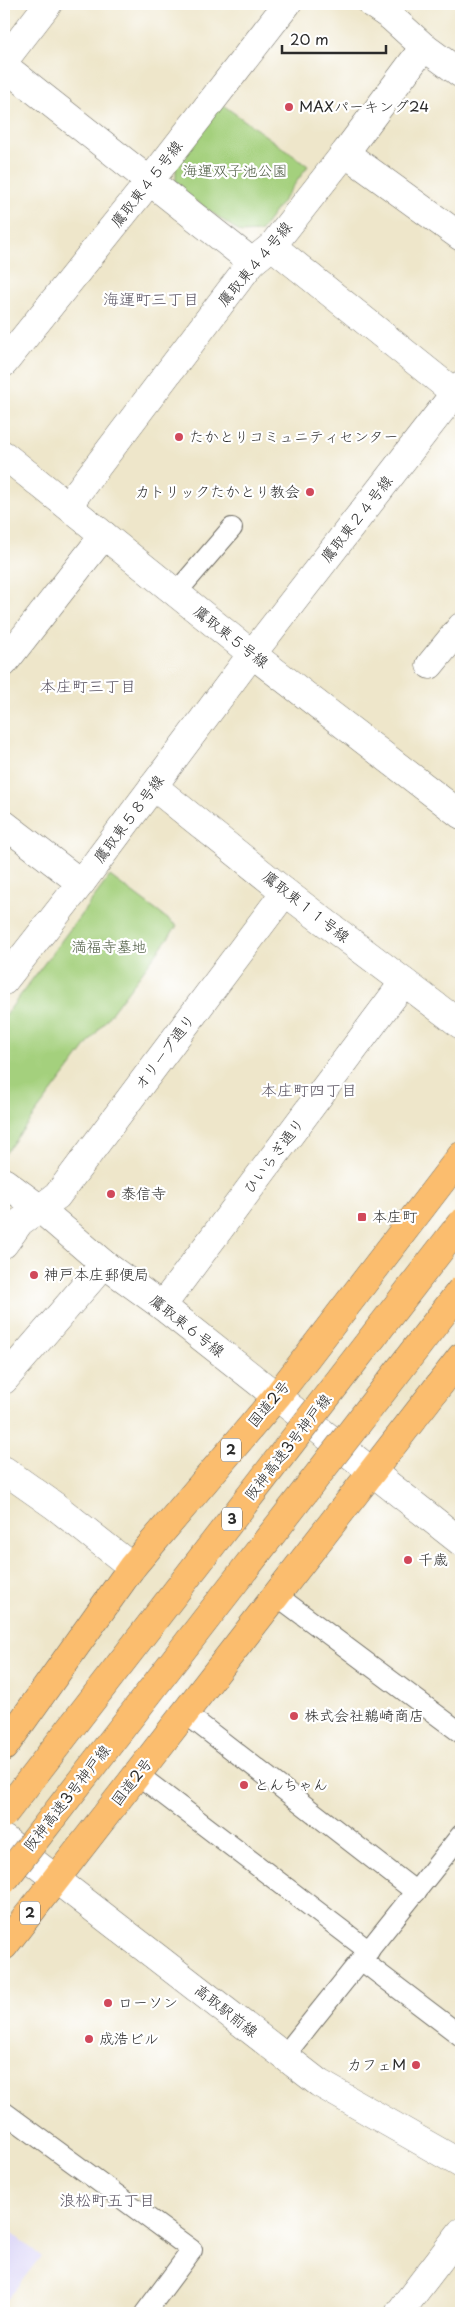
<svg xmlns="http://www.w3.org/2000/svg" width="465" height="2317" font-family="'Playpen Sans','Klee One',sans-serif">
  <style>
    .built { fill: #dbd6f7 }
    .green { fill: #a4d07d; stroke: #687e54 }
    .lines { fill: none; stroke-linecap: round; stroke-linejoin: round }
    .service-casing { stroke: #6f6c63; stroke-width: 22 }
    .minor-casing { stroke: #6f6c63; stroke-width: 29 }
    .tertiary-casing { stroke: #6f6c63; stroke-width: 29 }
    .trunk-casing { stroke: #6f6c63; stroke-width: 29 }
    .service { stroke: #fff; stroke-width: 20 }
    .minor { stroke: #fff; stroke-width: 28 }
    .tertiary { stroke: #fff; stroke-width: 28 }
    .trunk { stroke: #fbbd6e; stroke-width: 28 }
    .motorway-bridge-casing { stroke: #6f6c63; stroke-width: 29; stroke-linecap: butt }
    .motorway-bridge { stroke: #fbbd6e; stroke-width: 28 }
    .poi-dot { fill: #d1495b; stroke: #fff; stroke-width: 2 }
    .labels { text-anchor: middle; stroke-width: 4.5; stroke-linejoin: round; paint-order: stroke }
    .shield { fill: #fff; stroke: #6b6b6b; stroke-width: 1 }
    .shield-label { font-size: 14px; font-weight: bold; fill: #2b2b2b }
    .poi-label { font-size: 15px; fill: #2b2b2b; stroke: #fff; text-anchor: start }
    .park-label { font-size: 15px; fill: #4f5d44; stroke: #fff }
    .street-label { font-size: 15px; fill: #2b2b2b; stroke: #fff }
    .neighbourhood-label { font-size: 16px; fill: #5d5765; stroke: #fff }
  </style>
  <rect width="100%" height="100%" fill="#fff"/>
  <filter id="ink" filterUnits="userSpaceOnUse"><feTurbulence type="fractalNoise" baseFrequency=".02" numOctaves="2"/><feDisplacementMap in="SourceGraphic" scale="10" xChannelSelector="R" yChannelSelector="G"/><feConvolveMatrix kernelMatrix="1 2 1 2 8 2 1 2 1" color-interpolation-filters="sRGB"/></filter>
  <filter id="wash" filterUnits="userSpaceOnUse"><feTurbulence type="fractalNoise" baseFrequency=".0096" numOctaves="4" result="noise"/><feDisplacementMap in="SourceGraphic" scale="20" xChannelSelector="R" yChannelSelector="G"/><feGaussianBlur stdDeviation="1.12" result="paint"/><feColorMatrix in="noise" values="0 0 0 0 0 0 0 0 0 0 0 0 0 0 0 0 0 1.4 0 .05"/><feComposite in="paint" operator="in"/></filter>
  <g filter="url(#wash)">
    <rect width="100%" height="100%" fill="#eee6ca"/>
    <polygon class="built" points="4,2227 41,2256 4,2304"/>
    <g class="green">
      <polygon points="220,103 308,166 260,232 241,233 176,187 176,164"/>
      <polygon points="110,876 177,926 4,1155 4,1017"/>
    </g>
  </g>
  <g filter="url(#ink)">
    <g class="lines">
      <defs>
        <g id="service">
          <polyline points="176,593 232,528"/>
          <polyline points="276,1595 461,1733"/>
          <polyline points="185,1713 416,1892"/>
          <polyline points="137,1774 369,1951"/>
          <polyline points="361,1960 461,2036"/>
          <polyline points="284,2056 461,1835"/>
          <polyline points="4,2112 192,2250 145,2313"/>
        </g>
        <g id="minor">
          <polyline points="372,4 391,17 424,47 461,74"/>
          <polyline points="4,61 48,4"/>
          <polyline points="4,66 252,262"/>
          <polyline points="345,153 461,237"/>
          <polyline points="272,246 455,393"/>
          <polyline points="4,363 149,182 287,4"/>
          <polyline points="4,455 252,654 461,815"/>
          <polyline points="68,505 252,262 272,246 345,153 424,47"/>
          <polyline points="4,663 104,535"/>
          <polyline points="430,665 461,627"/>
          <polyline points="153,786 285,892 461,1025"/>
          <polyline points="4,824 81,883"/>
          <polyline points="4,981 81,883 252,654 461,385"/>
          <polyline points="4,1182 39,1208 104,1264 162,1306 461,1542"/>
          <polyline points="4,1244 20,1222 57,1196 285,892"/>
          <polyline points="162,1306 404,982"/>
          <polyline points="4,1380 104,1264"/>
          <polyline points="4,1470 55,1506 132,1567"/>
          <polyline points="399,2313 461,2232"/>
        </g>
        <polyline id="tertiary" points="4,1839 319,2083 461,2164"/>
        <g id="trunk">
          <polyline points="4,1747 132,1567 277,1396 461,1156"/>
          <polyline points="4,1946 461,1357"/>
        </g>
      </defs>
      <use href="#service" class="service-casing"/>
      <use href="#minor" class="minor-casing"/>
      <use href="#tertiary" class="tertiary-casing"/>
      <use href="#trunk" class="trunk-casing"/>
      <use href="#service" class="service"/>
      <use href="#minor" class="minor"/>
      <use href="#tertiary" class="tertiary"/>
      <use href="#trunk" class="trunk"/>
      <defs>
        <g id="motorway-bridge">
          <polyline points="4,1814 461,1223"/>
          <polyline points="4,1880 461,1290"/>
        </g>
      </defs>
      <use href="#motorway-bridge" class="motorway-bridge-casing"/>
      <use href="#motorway-bridge" class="motorway-bridge"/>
    </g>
  </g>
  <g class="poi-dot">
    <circle cx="289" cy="107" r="5"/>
    <circle cx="179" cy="437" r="5"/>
    <circle cx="310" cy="492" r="5"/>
    <circle cx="111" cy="1194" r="5"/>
    <rect x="357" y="1212" width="10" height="10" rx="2.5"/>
    <circle cx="34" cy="1275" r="5"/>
    <circle cx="408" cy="1560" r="5"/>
    <circle cx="294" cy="1716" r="5"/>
    <circle cx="244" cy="1785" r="5"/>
    <circle cx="108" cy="2003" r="5"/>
    <circle cx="89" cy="2039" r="5"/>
    <circle cx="416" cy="2065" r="5"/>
  </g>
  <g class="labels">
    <g class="shield">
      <rect x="221" y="1438.5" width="20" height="23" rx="4"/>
      <rect x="222" y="1507.5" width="20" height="23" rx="4"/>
      <rect x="20" y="1901.5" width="20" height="23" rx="4"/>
    </g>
    <g class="shield-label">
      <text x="231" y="1455">2</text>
      <text x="232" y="1524">3</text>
      <text x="30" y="1918">2</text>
    </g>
    <g class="poi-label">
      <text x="299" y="112">MAXパーキング24</text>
      <text x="189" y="442">たかとりコミュニティセンター</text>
      <text x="300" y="497" text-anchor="end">カトリックたかとり教会</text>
      <text x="121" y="1199">泰信寺</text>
      <text x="372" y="1222">本庄町</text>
      <text x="44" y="1280">神戸本庄郵便局</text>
      <text x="418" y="1565">千歳</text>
      <text x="304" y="1721">株式会社鵜崎商店</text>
      <text x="254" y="1790">とんちゃん</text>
      <text x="118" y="2008">ローソン</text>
      <text x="99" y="2044">成浩ビル</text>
      <text x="406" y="2070" text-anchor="end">カフェM</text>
    </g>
    <g class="park-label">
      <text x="235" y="176">海運双子池公園</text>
      <text x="109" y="952">満福寺墓地</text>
    </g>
    <g class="street-label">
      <text transform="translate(147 184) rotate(-52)" y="5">鷹取東４５号線</text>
      <text transform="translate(255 264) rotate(-50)" y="5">鷹取東４４号線</text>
      <text transform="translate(357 519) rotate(-52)" y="5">鷹取東２４号線</text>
      <text transform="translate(231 637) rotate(38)" y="5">鷹取東５号線</text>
      <text transform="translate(129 819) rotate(-53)" y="5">鷹取東５８号線</text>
      <text transform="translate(306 907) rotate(38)" y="5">鷹取東１１号線</text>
      <text transform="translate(165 1052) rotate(-53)" y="5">オリーブ通り</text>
      <text transform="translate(274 1156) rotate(-53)" y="5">ひいらぎ通り</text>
      <text transform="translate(187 1326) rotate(38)" y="5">鷹取東６号線</text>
      <text transform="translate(269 1404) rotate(-50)" y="5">国道2号</text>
      <text transform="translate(288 1447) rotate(-52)" y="5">阪神高速3号神戸線</text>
      <text transform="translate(132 1782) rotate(-52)" y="5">国道2号</text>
      <text transform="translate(67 1798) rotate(-52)" y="5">阪神高速3号神戸線</text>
      <text transform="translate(226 2011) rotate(38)" y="5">高取駅前線</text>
    </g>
    <g class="neighbourhood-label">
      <text x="151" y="305">海運町三丁目</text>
      <text x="88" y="692">本庄町三丁目</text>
      <text x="309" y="1096">本庄町四丁目</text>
      <text x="107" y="2206">浪松町五丁目</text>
    </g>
  </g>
  <rect width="465" height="2317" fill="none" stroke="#fff" stroke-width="20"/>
  <path d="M282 45v8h104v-8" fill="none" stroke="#2b2b2b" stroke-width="2.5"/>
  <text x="290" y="45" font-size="15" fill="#2b2b2b" stroke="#ffffff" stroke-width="4" paint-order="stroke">20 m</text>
</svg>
